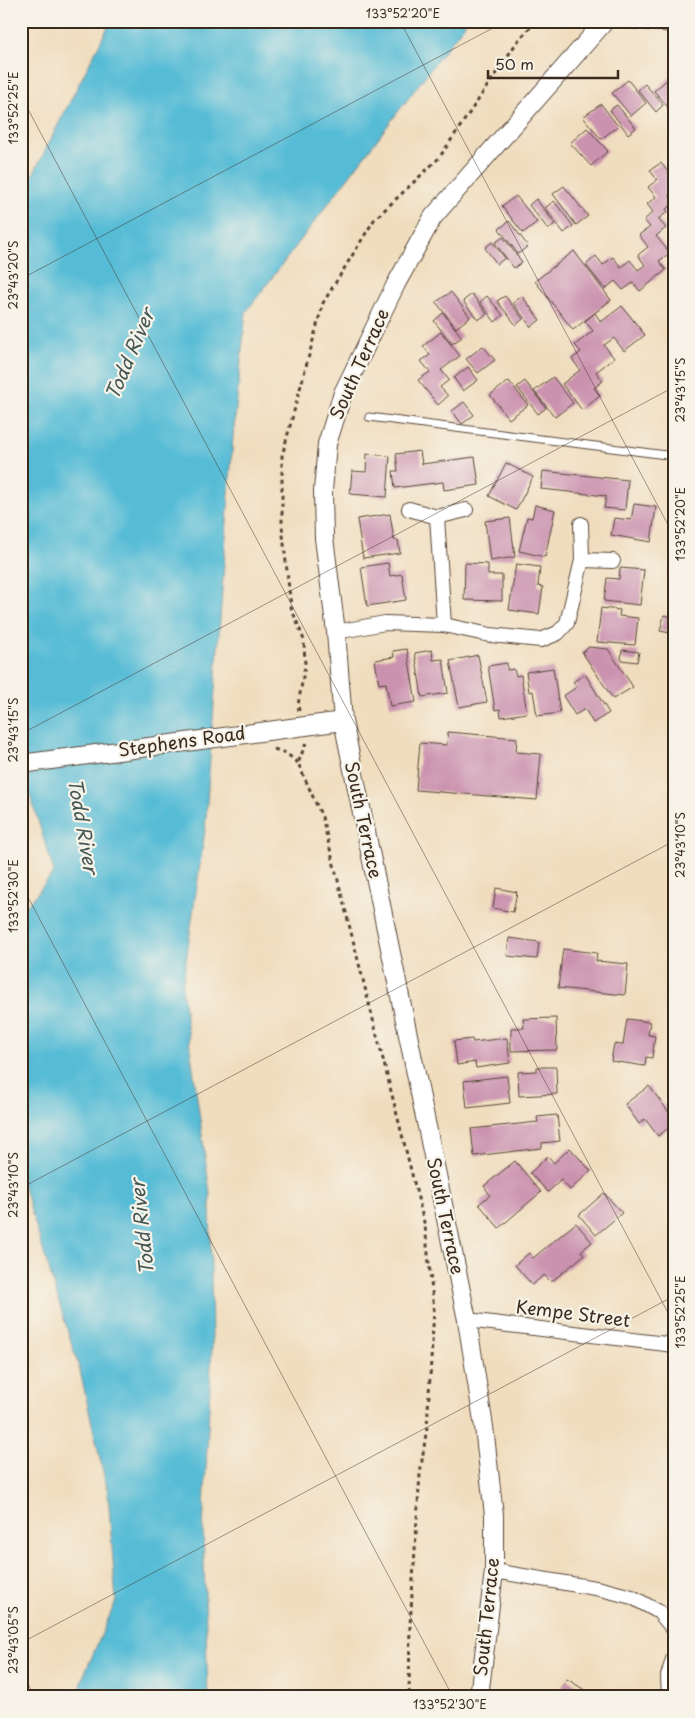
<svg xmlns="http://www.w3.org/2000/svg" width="695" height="1718" font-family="'Playpen Sans',sans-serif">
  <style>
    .water { fill: #57bcd6; stroke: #49737a }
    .building { fill: #ca92af }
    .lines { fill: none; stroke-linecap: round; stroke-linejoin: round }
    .service-casing { stroke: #564536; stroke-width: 9 }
    .minor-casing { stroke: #564536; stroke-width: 16 }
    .tertiary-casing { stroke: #564536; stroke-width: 20 }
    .path { stroke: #564536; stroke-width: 3; stroke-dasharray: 4 4; stroke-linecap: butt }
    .service { stroke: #fff; stroke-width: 7 }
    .minor { stroke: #fff; stroke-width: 14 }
    .tertiary { stroke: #fff; stroke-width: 18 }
    .ticks { fill: none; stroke: #3b2a1e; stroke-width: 1; stroke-opacity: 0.45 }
    .labels { text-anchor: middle; stroke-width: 4.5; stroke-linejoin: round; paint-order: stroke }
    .street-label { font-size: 18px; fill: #3b2a1e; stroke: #f7f3e8 }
    .water-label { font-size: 19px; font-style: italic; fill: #435655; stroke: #f7f3e8 }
    .neatline { fill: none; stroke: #3b2a1e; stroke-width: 2 }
    .ticks-label { font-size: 12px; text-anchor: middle; fill: #3b2a1e }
  </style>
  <rect width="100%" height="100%" fill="#f7f3e8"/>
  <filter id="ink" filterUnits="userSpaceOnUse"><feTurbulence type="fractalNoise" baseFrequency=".02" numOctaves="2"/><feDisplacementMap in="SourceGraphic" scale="10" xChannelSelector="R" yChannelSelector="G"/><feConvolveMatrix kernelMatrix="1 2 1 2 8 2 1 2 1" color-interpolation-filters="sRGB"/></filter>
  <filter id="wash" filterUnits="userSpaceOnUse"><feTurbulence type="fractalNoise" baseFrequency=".0096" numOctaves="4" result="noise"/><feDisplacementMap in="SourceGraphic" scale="20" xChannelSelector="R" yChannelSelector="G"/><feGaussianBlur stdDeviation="1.12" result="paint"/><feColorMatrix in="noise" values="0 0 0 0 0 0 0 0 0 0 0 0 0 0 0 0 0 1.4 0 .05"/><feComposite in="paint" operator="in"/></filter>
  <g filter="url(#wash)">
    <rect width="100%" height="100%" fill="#f0ddbe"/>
    <polygon class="water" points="111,21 467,21 246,312 233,437 205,830 182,988 210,1193 212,1347 203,1529 208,1697 83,1697 81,1682 116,1601 108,1493 80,1371 21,1178 21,910 25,908 54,872 21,766 21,198"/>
    <g id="blocks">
      <g class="building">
        <polygon points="670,77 674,82 674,114 654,91"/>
        <polygon points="628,80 646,103 631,116 612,93"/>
        <polygon points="645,84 663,105 656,112 638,90"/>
        <polygon points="601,104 618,126 601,139 583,117"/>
        <polygon points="617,105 636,128 628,134 610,110"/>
        <polygon points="587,128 608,151 591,166 570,143"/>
        <polygon points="661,163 674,179 674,192 669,195 674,203 666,209 668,212 658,219 666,228 656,236 670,253 659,261 666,270 640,291 633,283 623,290 615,281 605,289 586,265 596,256 603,265 613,257 621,267 630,260 638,270 645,265 638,255 648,247 639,235 650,227 644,220 653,212 647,204 656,197 648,187 657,180 650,170"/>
        <polygon points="564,186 588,216 576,225 553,194"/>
        <polygon points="516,196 537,222 523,233 502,206"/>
        <polygon points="536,199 555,224 548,229 529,205"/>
        <polygon points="554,201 573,226 564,233 545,208"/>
        <polygon points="509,221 528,246 518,254 499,229"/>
        <polygon points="503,237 522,262 514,268 495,243"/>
        <polygon points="492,242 505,258 497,264 485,248"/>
        <polygon points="574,251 611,300 573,330 535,281"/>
        <polygon points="451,292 470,317 456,328 436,302"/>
        <polygon points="472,294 487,314 478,320 463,301"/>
        <polygon points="487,296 503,315 495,322 480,302"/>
        <polygon points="505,296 523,319 516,325 497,301"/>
        <polygon points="522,296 540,320 531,327 513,303"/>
        <polygon points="622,306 645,335 624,351 614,338 604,345 614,358 596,372 603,381 594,388 600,396 582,410 562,384 580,370 572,359 581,352 575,345 593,331 585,321 595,313 601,322"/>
        <polygon points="443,313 462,337 452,344 434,321"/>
        <polygon points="441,332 460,356 441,370 449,380 440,387 448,396 438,405 418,380 430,372 421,361 430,355 423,346"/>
        <polygon points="483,346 495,360 478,373 466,359"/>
        <polygon points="468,367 478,380 463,391 454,378"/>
        <polygon points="553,377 573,403 555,417 534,391"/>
        <polygon points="509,381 528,405 509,419 490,395"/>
        <polygon points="525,381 546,408 538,414 517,387"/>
        <polygon points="464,402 474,415 462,424 452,411"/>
        <polygon points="420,451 422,464 475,457 479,485 444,490 443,482 395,488 393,471 398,471 396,454"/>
        <polygon points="367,454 390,456 387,497 350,494 352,471 366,472"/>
        <polygon points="506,463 533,477 516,510 489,496"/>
        <polygon points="543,471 628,480 625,510 604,508 606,496 541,489"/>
        <polygon points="634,504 656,507 651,542 611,535 614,518 631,520"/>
        <polygon points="535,505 555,510 545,557 519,551 527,517 532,518"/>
        <polygon points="390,514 394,540 398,540 400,553 363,558 357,519"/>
        <polygon points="510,518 515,557 490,561 485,521"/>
        <polygon points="388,563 390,576 402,574 406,600 367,606 361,567"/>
        <polygon points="465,563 488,564 488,575 502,575 502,601 464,600"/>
        <polygon points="516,564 540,567 538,586 543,587 539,614 509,610"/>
        <polygon points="620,568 644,570 640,605 604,601 607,578 619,579"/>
        <polygon points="601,608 620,610 619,616 638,618 635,645 597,642"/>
        <polygon points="664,615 673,617 670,633 660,631"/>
        <polygon points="589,647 608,649 633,687 613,699 582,652"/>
        <polygon points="407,649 416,702 390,706 386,683 379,684 375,660 394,657 393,651"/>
        <polygon points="432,650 433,660 443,659 448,693 422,697 415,653"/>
        <polygon points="622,650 639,652 637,662 621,660"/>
        <polygon points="478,655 487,702 459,707 450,661"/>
        <polygon points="507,663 507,670 514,669 516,676 521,675 527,713 501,717 500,709 495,710 488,666"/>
        <polygon points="553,668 560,713 537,716 533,691 529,692 526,672"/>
        <polygon points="585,674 609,713 593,723 585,709 575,715 563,696 577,687 573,682"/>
        <polygon points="448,732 517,738 516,752 541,754 537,800 416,790 420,743 447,745"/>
        <polygon points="496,888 517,892 513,912 493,908"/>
        <polygon points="509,938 539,942 537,959 507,956"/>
        <polygon points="563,949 597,953 596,961 628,964 625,995 558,988"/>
        <polygon points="556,1018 557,1050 511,1051 511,1028 524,1028 523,1019"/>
        <polygon points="627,1019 650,1022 648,1035 655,1036 652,1058 646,1057 645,1066 611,1061 614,1044 623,1045"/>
        <polygon points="507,1038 510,1063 476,1068 475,1062 457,1065 454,1041 472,1039 473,1042"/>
        <polygon points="537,1067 556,1067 557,1094 519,1096 518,1072 537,1071"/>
        <polygon points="507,1076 510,1103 467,1108 464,1081"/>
        <polygon points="649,1086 674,1119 674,1124 658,1136 645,1119 639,1124 625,1104"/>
        <polygon points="557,1115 560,1141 542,1143 542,1148 474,1156 471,1129 538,1122 537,1117"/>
        <polygon points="570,1148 591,1171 570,1190 561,1180 548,1192 530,1173 548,1156 554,1163"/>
        <polygon points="515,1161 541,1192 499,1228 479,1204 490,1195 484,1186"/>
        <polygon points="604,1193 622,1213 596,1235 579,1215"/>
        <polygon points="576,1223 592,1242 581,1251 584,1255 551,1282 544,1275 532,1285 515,1265 529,1253 533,1258"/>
        <polygon points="567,1679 596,1697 556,1697"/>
      </g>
    </g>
  </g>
  <g filter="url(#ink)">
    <use href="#blocks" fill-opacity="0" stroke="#564536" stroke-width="1"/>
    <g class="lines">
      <defs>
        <polyline id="service" points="369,417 674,456"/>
        <g id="minor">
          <polyline points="629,21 674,25"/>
          <polyline points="409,509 437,517 466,510"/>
          <polyline points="437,517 444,625"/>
          <polyline points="582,560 613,561"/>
          <polyline points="336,632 385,623 444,625 490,635 541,640 558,633 567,623 582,560 581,524"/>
          <polyline points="467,1320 674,1345"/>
          <polyline points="494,1571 601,1589 632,1597 659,1612 674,1630"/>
          <polyline points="669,1697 668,1676 674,1656"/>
        </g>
        <g id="tertiary">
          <polyline points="21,764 343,721"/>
          <polyline points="479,1697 494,1571 494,1515 484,1427 467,1320 343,721 336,632 324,538 323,491 327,444 343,393 396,284 433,217 605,21"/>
        </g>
      </defs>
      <use href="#service" class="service-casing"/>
      <use href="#minor" class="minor-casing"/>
      <use href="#tertiary" class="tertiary-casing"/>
      <g class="path">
        <polyline points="299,711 298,705 305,666 304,640 291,607 282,526 282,456 323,303 374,220 439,158 517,42 536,21"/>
        <polyline points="306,743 298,763 322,817 425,1226 434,1310 427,1427 420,1474 410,1625 409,1697"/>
        <polyline points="274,749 286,753 298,763"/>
      </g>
      <use href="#service" class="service"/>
      <use href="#minor" class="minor"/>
      <use href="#tertiary" class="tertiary"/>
    </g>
  </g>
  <path class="ticks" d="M400,21L674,536M21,96L674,1324M21,279L506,21M21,734L674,387M21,884L453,1697M21,1188L674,841M21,1643L674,1296M21,1671L35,1697"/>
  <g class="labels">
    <g class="street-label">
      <text transform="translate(360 364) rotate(-66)" y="6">South Terrace</text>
      <text transform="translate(182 742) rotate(-8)" y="6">Stephens Road</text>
      <text transform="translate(363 820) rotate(78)" y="6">South Terrace</text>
      <text transform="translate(445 1216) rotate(78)" y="6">South Terrace</text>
      <text transform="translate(573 1314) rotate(7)" y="6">Kempe Street</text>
      <text transform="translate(487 1617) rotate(-84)" y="6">South Terrace</text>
    </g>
    <g class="water-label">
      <text transform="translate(130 354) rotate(-67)" y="7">Todd River</text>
      <text transform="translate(83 826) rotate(80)" y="7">Todd River</text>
      <text transform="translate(142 1227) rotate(-96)" y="7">Todd River</text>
    </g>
  </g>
  <rect width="695" height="1718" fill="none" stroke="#f7f3e8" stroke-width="55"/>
  <path d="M488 70v8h130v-8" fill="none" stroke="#3b2a1e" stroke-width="2.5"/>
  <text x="495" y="70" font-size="15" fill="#3b2a1e" stroke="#f7f3e8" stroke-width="4" paint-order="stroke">50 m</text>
  <rect x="28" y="28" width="640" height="1662" class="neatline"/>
  <g class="ticks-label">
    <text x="403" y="18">133°52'20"E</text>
    <text transform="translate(14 108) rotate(-90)" y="4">133°52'25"E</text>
    <text transform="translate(14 275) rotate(-90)" y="4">23°43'20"S</text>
    <text transform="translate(681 390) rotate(-90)" y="4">23°43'15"S</text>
    <text transform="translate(681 524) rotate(-90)" y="4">133°52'20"E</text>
    <text transform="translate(14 730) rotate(-90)" y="4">23°43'15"S</text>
    <text transform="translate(681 845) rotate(-90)" y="4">23°43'10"S</text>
    <text transform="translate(14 896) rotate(-90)" y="4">133°52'30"E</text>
    <text transform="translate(14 1185) rotate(-90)" y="4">23°43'10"S</text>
    <text transform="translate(681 1312) rotate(-90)" y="4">133°52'25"E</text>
    <text transform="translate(14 1640) rotate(-90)" y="4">23°43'05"S</text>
    <text x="450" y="1709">133°52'30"E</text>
  </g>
</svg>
